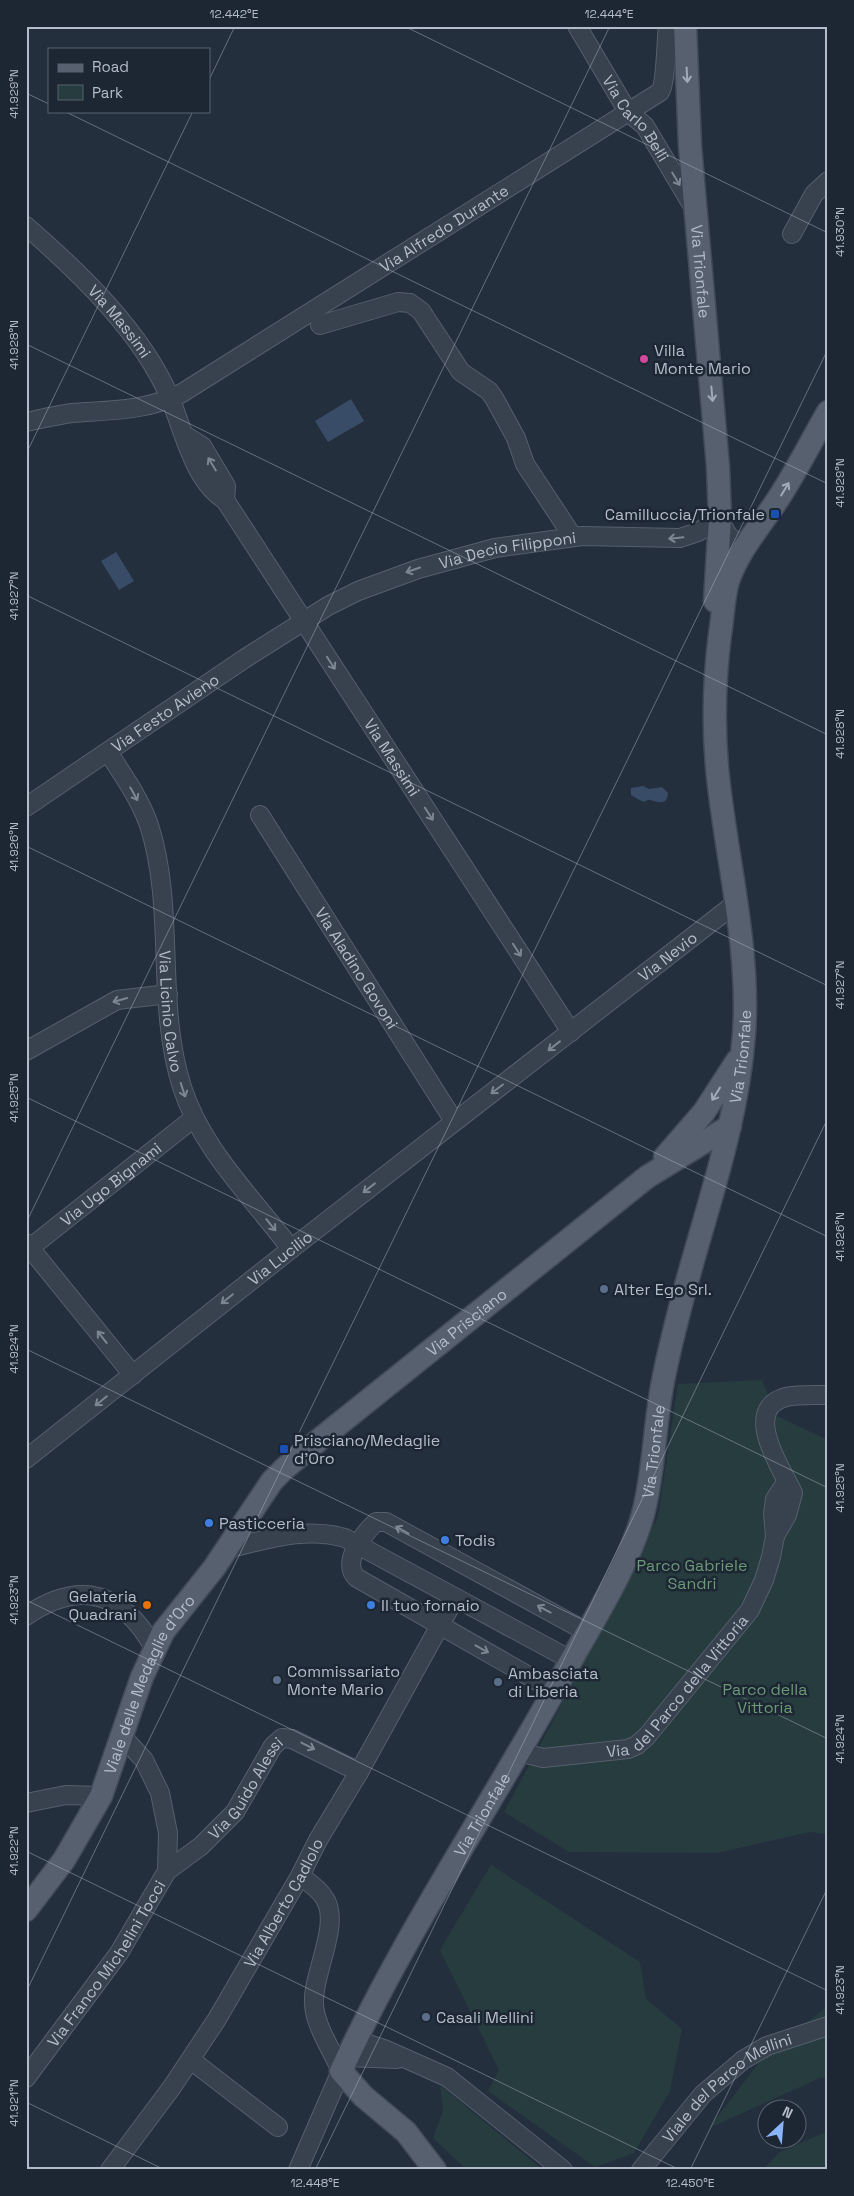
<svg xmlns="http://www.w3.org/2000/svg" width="854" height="2196" font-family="'Space Grotesk',sans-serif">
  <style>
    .green { fill: #263c3f }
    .water { fill: #394c67 }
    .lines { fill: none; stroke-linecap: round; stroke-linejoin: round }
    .minor-casing { stroke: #565f6c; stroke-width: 20 }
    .major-casing { stroke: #414a57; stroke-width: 25 }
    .minor { stroke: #38414e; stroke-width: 18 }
    .major { stroke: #56606e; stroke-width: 22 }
    .oneway { stroke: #a1aab7 }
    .oneway2 { stroke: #7c8592 }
    .ticks { fill: none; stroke: #b4bcc9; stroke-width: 1; stroke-opacity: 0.45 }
    .hotel-dot { fill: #d1479c; stroke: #1d2633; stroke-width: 2 }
    .transit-dot { fill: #1a4fb4; stroke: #1d2633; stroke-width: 2 }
    .service-dot { fill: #5c6f8a; stroke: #1d2633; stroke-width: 2 }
    .shop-dot { fill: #3f7fe0; stroke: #1d2633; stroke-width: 2 }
    .food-dot { fill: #e8710a; stroke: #1d2633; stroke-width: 2 }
    .labels { text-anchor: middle; stroke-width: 5; stroke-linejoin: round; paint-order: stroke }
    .street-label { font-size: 16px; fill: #b4bcc9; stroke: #1d2633 }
    .poi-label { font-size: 16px; fill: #b4bcc9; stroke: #1d2633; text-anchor: start }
    .park-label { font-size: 16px; fill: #6b9a76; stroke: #1d2633 }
    .neatline { fill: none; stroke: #b4bcc9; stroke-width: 2 }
    .ticks-label { font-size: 12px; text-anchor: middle; fill: #b4bcc9 }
  </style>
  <rect width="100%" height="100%" fill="#242f3e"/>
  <g class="green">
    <polygon points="762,1380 777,1416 828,1440 828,1834 809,1832 717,1853 569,1852 504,1812 626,1585 658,1516 678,1384"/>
    <polygon points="491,1865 640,1962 646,1999 682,2029 670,2091 634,2153 595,2167 488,2091 499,2070 440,1950"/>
    <polygon points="828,2006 828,2078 820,2078 709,2128 764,2056"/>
    <polygon points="440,2085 543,2170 467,2170 433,2138 443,2111"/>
    <polygon points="828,2131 828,2170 762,2170 780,2152"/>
  </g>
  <g class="water">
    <polygon points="351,399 364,421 328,442 315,421"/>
    <polygon points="116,552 134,581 119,590 101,561"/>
    <path d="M643,786L649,789L662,787L668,793C667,806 659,802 650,800C644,799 649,803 642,801C639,800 635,797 631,795V788Z"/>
  </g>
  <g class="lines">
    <defs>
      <g id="minor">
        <path id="s1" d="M577,26L628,112L645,126L695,210"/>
        <path id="s2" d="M26,226C79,272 142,332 170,398C183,429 194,482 225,500L571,1032"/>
        <polyline points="792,234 814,194 828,181"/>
        <polyline points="320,325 398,302 410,303 421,311 461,372 489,391 494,398 516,438 525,464 573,537"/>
        <path id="s3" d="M26,422C41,419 57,415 72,413C111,410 147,411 182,393L660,92C666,84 666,41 668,26"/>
        <polyline points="186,436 202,446 226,486 225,500"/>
        <path id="s4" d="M108,752C123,775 140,799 149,825C176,909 155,1002 182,1087C202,1150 252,1197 291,1249"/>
        <path id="s5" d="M26,807L244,659L328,606L358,591L418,569L495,548L582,536L680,538L698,532L720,518C725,533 730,543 747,543"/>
        <path id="s6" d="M260,815L454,1121"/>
        <polyline points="26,1051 117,1000 168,994"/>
        <polyline points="26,1243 133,1375"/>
        <path id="s7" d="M26,1251L194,1118"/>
        <path id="s8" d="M26,1459L291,1249L736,903"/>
        <path d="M775,1536L787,1515L793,1493C783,1471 740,1409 786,1397C799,1394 814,1395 828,1395"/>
        <path d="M226,1549C266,1540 305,1526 345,1538L571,1660"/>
        <path d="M26,1616C80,1579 123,1592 154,1648"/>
        <path d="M555,1691L357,1578C340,1563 364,1533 376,1522H386L587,1632"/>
        <path id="s9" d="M519,1752L543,1758L628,1749L637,1745L647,1736L750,1610L764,1580L771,1557L775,1536L773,1514L775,1499L787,1481"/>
        <polyline points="26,1803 66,1795 101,1796"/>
        <path id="s10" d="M167,1871L201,1846L235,1812L273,1746L282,1738L292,1739L359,1772"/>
        <polyline points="356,2040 384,2049 447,2077 563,2170"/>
        <polyline points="347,2057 397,2059"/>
        <polyline points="191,2060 278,2127"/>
        <path id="s11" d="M26,2078L119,1953L167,1871L168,1833L160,1793L144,1760L122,1736"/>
        <path id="s12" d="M110,2170L172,2087L217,2019L300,1876L318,1840L359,1772L455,1598"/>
        <path d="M298,2170L341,2071C332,2050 315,2026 314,2004C312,1974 341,1925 325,1899C320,1890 309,1882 300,1876"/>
        <path id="s13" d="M641,2170L703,2094L743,2060L767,2046L828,2026"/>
      </g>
      <g id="major">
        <path id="s14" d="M685,26L690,146L718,467L720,518L715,601"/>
        <polyline points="665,1157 704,1112 737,1061"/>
        <path id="s15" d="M26,1910L64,1860L101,1796L142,1677L163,1632L214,1568L272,1481L285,1468L319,1440L647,1177L730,1126"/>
        <path id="s16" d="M435,2170L406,2132L363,2096L341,2071C406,1930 494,1801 568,1666C593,1621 630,1563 643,1514C653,1476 654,1437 660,1399C664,1370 672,1340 679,1312C702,1220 737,1130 744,1034C750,947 727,862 718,777C713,730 714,681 720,634C723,617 723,598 728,581C738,552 757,530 774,505C794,476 810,443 828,412"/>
      </g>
    </defs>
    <use href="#minor" class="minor-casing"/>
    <use href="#major" class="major-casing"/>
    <use href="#minor" class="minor"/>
    <use href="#major" class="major"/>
  </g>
  <defs><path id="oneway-shaft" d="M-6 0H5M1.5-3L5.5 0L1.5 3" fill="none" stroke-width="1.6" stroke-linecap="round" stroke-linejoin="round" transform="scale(1.25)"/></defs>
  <g class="oneway">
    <use href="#oneway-shaft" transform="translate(687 75) rotate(87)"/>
    <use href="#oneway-shaft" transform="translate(712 394) rotate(85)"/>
    <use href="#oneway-shaft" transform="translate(785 489) rotate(-59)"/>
    <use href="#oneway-shaft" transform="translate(716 1094) rotate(122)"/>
  </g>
  <g class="oneway2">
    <use href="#oneway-shaft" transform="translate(676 179) rotate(59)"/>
    <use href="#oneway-shaft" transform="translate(212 464) rotate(-121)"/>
    <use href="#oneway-shaft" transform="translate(676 538) rotate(174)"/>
    <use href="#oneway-shaft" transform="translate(413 570) rotate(161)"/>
    <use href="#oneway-shaft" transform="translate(331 663) rotate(57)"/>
    <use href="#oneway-shaft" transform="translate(134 794) rotate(61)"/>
    <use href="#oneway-shaft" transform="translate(429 814) rotate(57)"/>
    <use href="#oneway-shaft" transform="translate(517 950) rotate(57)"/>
    <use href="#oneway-shaft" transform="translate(120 1000) rotate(164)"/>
    <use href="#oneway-shaft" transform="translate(554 1046) rotate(142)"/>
    <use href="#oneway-shaft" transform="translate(497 1089) rotate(143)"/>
    <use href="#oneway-shaft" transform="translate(183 1090) rotate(72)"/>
    <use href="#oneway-shaft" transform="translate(369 1188) rotate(142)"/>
    <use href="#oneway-shaft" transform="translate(271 1225) rotate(51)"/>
    <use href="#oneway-shaft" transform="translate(227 1299) rotate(141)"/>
    <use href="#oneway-shaft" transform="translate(102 1337) rotate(-128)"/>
    <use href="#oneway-shaft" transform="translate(101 1401) rotate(141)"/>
    <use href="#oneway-shaft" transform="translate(402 1530) rotate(-151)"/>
    <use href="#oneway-shaft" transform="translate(544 1609) rotate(-152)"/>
    <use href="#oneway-shaft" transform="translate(482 1649) rotate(29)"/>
    <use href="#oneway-shaft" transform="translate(308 1746) rotate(27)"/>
  </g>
  <path class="ticks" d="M404,26L828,233M209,80L235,26M26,93L49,104M64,111L828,484M26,344L828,735M26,454L193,111M26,595L828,986M26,846L828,1237M26,1097L828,1488M26,1223L610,26M26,1349L828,1739M26,1600L828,1991M26,1851L680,2170M26,1992L828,349M26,2102L165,2170M315,2170L828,1118M690,2170L828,1887"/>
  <circle class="hotel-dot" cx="644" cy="359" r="5"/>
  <g class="transit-dot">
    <rect x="770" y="509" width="10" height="10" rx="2.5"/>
    <rect x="279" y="1444" width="10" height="10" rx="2.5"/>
  </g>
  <g class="service-dot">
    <circle cx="604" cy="1289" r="5"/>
    <circle cx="277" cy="1680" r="5"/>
    <circle cx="498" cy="1682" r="5"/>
    <circle cx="426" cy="2017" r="5"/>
  </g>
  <g class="shop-dot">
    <circle cx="209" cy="1523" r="5"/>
    <circle cx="445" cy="1540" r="5"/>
    <circle cx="371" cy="1605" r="5"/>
  </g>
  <circle class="food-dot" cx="147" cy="1605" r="5"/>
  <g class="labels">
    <g class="street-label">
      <text dy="6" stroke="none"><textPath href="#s1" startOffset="110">Via Carlo Belli</textPath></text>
      <text dy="6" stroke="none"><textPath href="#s3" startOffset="469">Via Alfredo Durante</textPath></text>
      <text dy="6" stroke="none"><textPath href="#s14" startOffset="246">Via Trionfale</textPath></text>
      <text dy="6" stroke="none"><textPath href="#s2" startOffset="134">Via Massimi</textPath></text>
      <text dy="6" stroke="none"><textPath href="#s5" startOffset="552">Via Decio Filipponi</textPath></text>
      <text dy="6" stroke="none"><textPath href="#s5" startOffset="168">Via Festo Avieno</textPath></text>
      <text dy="6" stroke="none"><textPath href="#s2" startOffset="651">Via Massimi</textPath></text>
      <text dy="6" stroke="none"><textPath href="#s8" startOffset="815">Via Nevio</textPath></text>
      <text dy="6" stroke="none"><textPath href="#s6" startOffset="181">Via Aladino Govoni</textPath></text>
      <text dy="6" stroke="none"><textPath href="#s4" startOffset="272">Via Licinio Calvo</textPath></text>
      <text dy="6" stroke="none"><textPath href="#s16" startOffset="1240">Via Trionfale</textPath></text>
      <text dy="6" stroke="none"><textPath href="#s7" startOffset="108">Via Ugo Bignami</textPath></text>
      <text dy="6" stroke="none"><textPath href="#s8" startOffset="324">Via Lucilio</textPath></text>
      <text dy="6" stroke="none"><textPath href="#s15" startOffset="750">Via Prisciano</textPath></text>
      <text dy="6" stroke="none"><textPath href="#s16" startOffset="835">Via Trionfale</textPath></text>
      <text dy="6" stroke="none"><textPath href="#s9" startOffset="188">Via del Parco della Vittoria</textPath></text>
      <text dy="6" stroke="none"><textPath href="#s15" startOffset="259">Viale delle Medaglie d'Oro</textPath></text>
      <text dy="6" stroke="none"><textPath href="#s10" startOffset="116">Via Guido Alessi</textPath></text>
      <text dy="6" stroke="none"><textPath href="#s16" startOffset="430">Via Trionfale</textPath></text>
      <text dy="6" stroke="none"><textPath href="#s12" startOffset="319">Via Alberto Cadlolo</textPath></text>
      <text dy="6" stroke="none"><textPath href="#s11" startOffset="140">Via Franco Michelini Tocci</textPath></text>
      <text dy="6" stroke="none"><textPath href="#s13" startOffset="121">Viale del Parco Mellini</textPath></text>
    </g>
    <g class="poi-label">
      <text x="654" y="356">Villa<tspan x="654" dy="18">Monte Mario</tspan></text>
      <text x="765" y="520" text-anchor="end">Camilluccia/Trionfale</text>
      <text x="614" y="1295">Alter Ego Srl.</text>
      <text x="294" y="1446">Prisciano/Medaglie<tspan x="294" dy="18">d'Oro</tspan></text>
      <text x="219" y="1529">Pasticceria</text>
      <text x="455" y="1546">Todis</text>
      <text x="137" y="1602" text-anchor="end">Gelateria<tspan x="137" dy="18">Quadrani</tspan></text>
      <text x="381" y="1611">Il tuo fornaio</text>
      <text x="287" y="1677">Commissariato<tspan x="287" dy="18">Monte Mario</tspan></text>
      <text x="508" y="1679">Ambasciata<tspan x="508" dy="18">di Liberia</tspan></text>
      <text x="436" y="2023">Casali Mellini</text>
    </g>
    <g class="park-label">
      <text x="692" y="1571">Parco Gabriele<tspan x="692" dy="18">Sandri</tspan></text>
      <text x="765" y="1695">Parco della<tspan x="765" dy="18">Vittoria</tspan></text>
    </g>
  </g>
  <rect width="854" height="2196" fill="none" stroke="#1d2633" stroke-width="55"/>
  <rect x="48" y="48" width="162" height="65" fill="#1d2633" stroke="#59626f"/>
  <rect x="58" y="64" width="25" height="8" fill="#56606e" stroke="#59626f"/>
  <text x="92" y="72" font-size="15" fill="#b4bcc9">Road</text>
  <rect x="58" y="85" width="25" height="15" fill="#263c3f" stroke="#59626f"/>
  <text x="92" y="98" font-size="15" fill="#b4bcc9">Park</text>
  <g transform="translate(782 2124) rotate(26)"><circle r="24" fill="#1d2633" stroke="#59626f"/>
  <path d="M0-4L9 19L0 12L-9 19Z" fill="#8ab4f8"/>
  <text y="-8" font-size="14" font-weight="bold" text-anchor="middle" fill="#b4bcc9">N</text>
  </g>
  <rect x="28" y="28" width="798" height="2140" class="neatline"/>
  <g class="ticks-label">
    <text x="234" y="18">12.442°E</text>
    <text x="609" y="18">12.444°E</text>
    <text transform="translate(14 94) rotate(-90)" y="4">41.929°N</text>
    <text transform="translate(840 232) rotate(-90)" y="4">41.930°N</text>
    <text transform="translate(14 345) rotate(-90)" y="4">41.928°N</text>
    <text transform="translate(840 483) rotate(-90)" y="4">41.929°N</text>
    <text transform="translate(14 596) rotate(-90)" y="4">41.927°N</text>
    <text transform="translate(840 734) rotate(-90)" y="4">41.928°N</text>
    <text transform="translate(14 847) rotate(-90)" y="4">41.926°N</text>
    <text transform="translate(840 985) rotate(-90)" y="4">41.927°N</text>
    <text transform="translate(14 1098) rotate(-90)" y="4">41.925°N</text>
    <text transform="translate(840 1237) rotate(-90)" y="4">41.926°N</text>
    <text transform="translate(14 1349) rotate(-90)" y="4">41.924°N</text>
    <text transform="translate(840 1488) rotate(-90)" y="4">41.925°N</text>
    <text transform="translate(14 1600) rotate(-90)" y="4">41.923°N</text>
    <text transform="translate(840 1739) rotate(-90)" y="4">41.924°N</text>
    <text transform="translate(14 1851) rotate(-90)" y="4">41.922°N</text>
    <text transform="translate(840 1990) rotate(-90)" y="4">41.923°N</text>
    <text transform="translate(14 2103) rotate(-90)" y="4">41.921°N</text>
    <text x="315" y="2187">12.448°E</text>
    <text x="690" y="2187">12.450°E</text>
  </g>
</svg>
